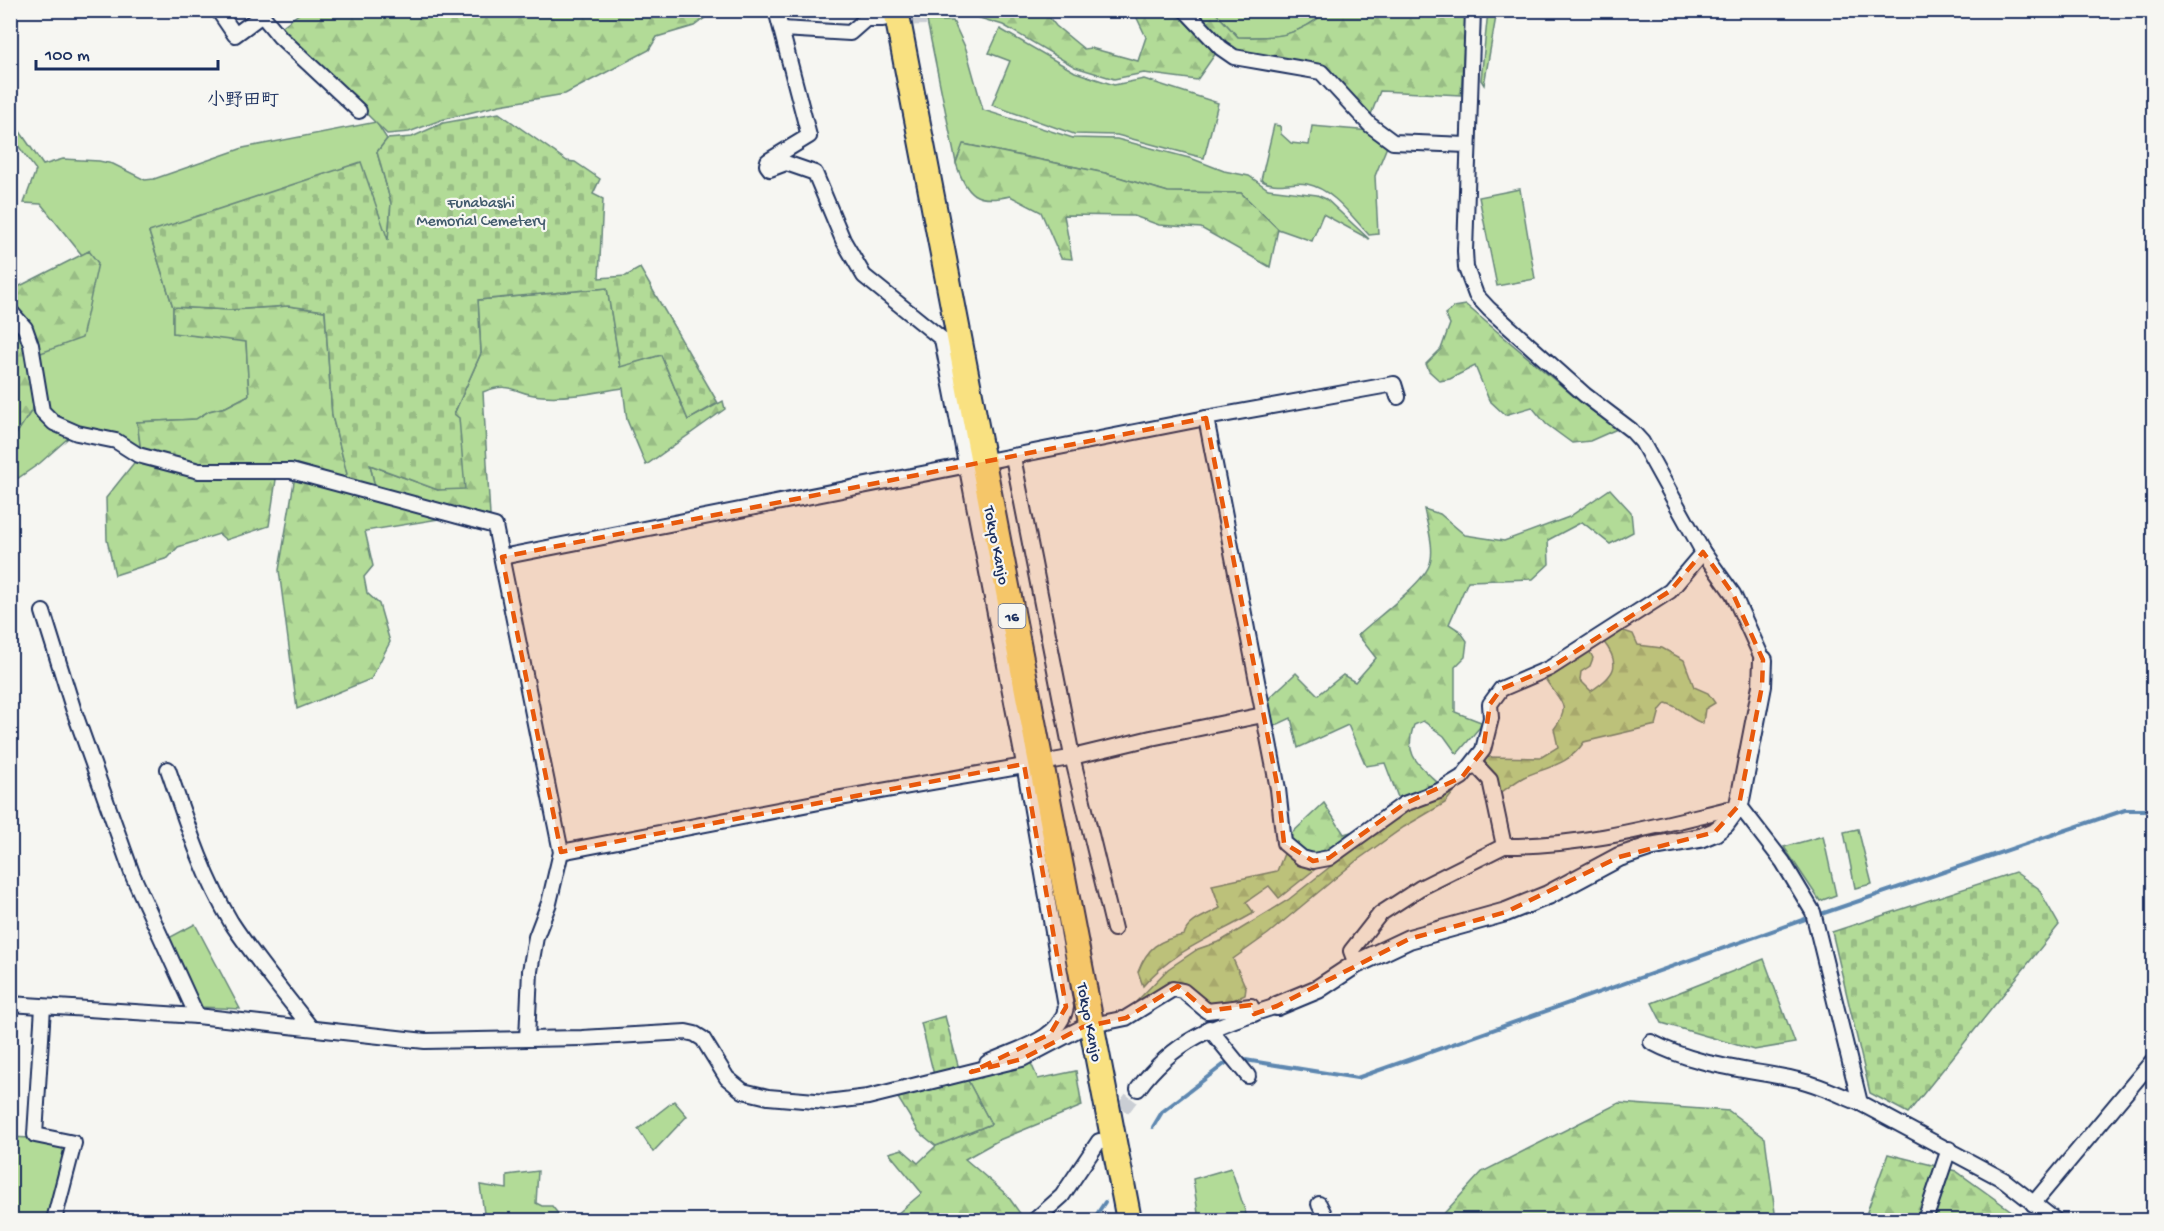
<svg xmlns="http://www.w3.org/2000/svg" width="2164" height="1231" font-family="'Gochi Hand','Klee One',sans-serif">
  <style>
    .grass { fill: #b2db97; stroke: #66857a; stroke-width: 1.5 }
    .forest { fill: url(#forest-firs); stroke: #66857a; stroke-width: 1.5 }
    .cemetery { fill: url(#cemetery-stones); stroke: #66857a; stroke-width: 1.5 }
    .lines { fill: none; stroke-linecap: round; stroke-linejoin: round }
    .stream { stroke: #5d87b0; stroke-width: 4 }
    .street-tunnel { stroke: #caced4; stroke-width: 14; stroke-dasharray: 14 7; stroke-linecap: butt }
    .street-casing { stroke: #1b2f5e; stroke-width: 18 }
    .secondary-casing { stroke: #1b2f5e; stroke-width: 22 }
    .highway-casing { stroke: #1b2f5e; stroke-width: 28 }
    .street { stroke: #f6f6f2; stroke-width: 14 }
    .secondary { stroke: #f6f6f2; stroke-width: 18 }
    .highway { stroke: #f9e181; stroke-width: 24 }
    .marked { fill: #e8590c; fill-opacity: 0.2; stroke: #e8590c; stroke-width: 4.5; stroke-dasharray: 12 8; stroke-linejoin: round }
    .labels { text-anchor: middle; stroke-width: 4.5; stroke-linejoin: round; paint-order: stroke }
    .shield { fill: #f6f6f2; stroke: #5d6b8a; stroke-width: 1.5 }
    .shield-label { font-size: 15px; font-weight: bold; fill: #1b2f5e }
    .park-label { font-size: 16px; fill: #415a6c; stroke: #f6f6f2 }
    .street-label { font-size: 16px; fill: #1b2f5e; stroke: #f6f6f2 }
    .neighbourhood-label { font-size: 18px; font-weight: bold; fill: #1b2f5e; stroke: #f6f6f2 }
  </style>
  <defs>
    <pattern id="forest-firs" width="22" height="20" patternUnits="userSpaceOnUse" patternTransform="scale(1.5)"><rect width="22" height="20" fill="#b2db97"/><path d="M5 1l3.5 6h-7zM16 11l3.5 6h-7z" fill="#98bc85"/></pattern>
    <pattern id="cemetery-stones" width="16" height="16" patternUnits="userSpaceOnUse" patternTransform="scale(1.5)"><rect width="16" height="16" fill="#b2db97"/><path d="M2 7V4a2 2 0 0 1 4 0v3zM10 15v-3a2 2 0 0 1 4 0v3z" fill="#98bc85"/></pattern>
  </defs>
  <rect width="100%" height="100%" fill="#f6f6f2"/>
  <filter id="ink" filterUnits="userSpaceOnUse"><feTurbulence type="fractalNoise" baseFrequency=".0167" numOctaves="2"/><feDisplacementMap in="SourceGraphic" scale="12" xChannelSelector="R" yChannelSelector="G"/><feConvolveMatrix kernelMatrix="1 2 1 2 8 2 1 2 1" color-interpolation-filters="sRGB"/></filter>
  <g filter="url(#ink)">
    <g class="grass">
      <path d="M1214,11H1327C1298,37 1276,38 1238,37Z"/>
      <polygon points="1488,11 1497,11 1484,85 1481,80"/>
      <polygon points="927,21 953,21 966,49 983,110 1073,138 1117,139 1193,159 1224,171 1249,176 1268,189 1317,195 1326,199 1369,239 1323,214 1312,241 1278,229 1241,193 1168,192 1105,173 964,144 956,163"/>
      <polygon points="1000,29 1075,72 1114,85 1144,79 1218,103 1204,158 1117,135 1074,134 992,105 1010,61 989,53"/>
      <polygon points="10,117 43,165 63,159 99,161 113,164 145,180 154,179 243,148 376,122 387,139 377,152 391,203 388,242 149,232 173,307 173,333 246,341 249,395 226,407 209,411 197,419 137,422 141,451 57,420 45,408 38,354 89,251 82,255 41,204 24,203 36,170 11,136"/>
      <path d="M1274,125L1280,126L1281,134L1291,143L1309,145L1312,126L1371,131L1388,144L1375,176L1378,234L1369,235C1352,217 1333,189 1307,184C1290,181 1275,189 1261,180Z"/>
      <polygon points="1520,189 1535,279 1497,286 1479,197"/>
      <polygon points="35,405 68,436 67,439 40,463 11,483 11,442"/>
      <polygon points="1858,829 1872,884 1855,888 1844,832"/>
      <polygon points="1823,836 1836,895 1820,901 1784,847"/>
      <polygon points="195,924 240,1009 201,1007 196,1003 167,939"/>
      <polygon points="674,1101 687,1116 653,1152 638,1129"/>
      <polygon points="11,1137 30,1138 69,1147 48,1220 11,1220"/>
      <polygon points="1231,1168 1248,1220 1199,1220 1193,1179"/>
      <polygon points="538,1171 536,1203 542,1206 552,1206 563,1220 485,1220 480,1185 507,1189 507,1175"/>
    </g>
    <g class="forest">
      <polygon points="304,10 714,11 694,26 657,37 649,50 565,94 500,105 441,120 409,132 387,134 280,28"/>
      <polygon points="937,11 1044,11 1056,26 1084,49 1091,48 1138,61 1146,37 1136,16 1137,11 1180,11 1218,50 1197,80 1144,73 1114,79 1075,67 1003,25 973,16 938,15"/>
      <path d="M1193,11H1214L1238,37C1276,38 1298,37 1327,11H1466L1461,95L1380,91L1370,117L1331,75L1239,53L1224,44Z"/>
      <path d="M963,144L1105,173L1168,192L1241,193L1278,229L1270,267L1201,228L1159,225L1134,216L1064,215L1072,259L1061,258L1041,212L1010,196C976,204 966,195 956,163Z"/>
      <polygon points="89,251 98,263 82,338 38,354 30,326 11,302 10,291"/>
      <path d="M607,288L620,366L661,355L688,420L723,401L725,409L646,465L627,420L623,388C596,392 570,398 542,396C515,395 513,380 483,392L490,516L384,491L374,483L370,465L438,490L454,414L481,353L478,300Z"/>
      <polygon points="1466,305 1584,405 1617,429 1590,441 1572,443 1546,424 1532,407 1505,415 1489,400 1475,366 1450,379 1440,381 1429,371 1426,364 1441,349 1450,324 1445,314 1454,307"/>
      <polygon points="288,306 325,311 332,416 347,474 342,479 200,467 141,451 137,422 196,419 209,411 226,407 249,395 246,342 173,333 173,307 230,310"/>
      <polygon points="11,315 22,330 35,405 11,442"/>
      <polygon points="137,459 277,473 269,526 226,540 219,534 178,547 168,558 115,575 107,540 106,498"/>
      <polygon points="295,476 451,517 365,531 373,566 364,577 367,593 379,604 390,642 371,679 297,709 279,570"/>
      <path d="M1610,489L1631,512L1633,532L1610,544L1582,522L1548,540L1549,564L1533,579L1468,581L1449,624L1460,631L1467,641L1465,657L1455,667V712L1481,722L1480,727L1457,754L1444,736L1423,721L1414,725C1403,755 1418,764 1439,784L1399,800L1385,763L1366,766L1348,725L1298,748L1291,718L1272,727L1266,701L1296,673L1318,695L1343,675L1355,682L1376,658L1358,635C1375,619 1421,585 1429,566C1436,550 1427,525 1424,509L1440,514L1465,535L1504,541L1569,517Z"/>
      <path d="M1621,630L1633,634L1638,645L1662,648L1684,660L1694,687L1708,693L1715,703L1705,709L1703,723C1692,722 1682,707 1666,703L1660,710L1656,725L1584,742C1569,765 1547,767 1524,777C1516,781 1508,788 1500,793L1484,766L1486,757L1540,758L1558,747L1554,729C1573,704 1559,701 1546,680L1589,650L1593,658L1590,666L1581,672L1580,680L1591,691C1615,675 1622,665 1603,641Z"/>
      <polygon points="1461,783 1445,803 1404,827 1356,861 1268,934 1233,959 1246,988 1245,995 1214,1008 1186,988 1158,993 1136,1002 1168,969 1198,949 1221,941 1288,900 1406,807"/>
      <polygon points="1324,803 1344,834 1365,828 1330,853 1304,855 1291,842 1292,833"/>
      <path d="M1286,849L1324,862L1279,898L1269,886L1246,902L1254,913C1215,936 1172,951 1143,986L1138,972C1147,948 1158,940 1184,935C1187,921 1208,915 1220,908L1212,885L1277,871Z"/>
      <polygon points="1030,1061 1038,1079 1076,1071 1082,1106 999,1140 965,1159 1007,1195 1024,1219 890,1220 922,1193 889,1153 902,1149 918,1163 936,1146 991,1124 966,1077"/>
      <polygon points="1619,1103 1729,1111 1765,1138 1776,1220 1438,1220 1482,1172"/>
      <polygon points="1888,1154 1956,1171 2024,1220 1864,1220"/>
    </g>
    <g class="cemetery">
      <polygon points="499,113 567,161 575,162 600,179 593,194 603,199 599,278 626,276 640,268 718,403 688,420 661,355 620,367 607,288 478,300 481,353 454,414 459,418 465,489 438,490 370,465 374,483 384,491 342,479 347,474 332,416 325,311 288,306 230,310 173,307 149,232 361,162 388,240 391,203 377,152 387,139 412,137 443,123"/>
      <polygon points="2015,872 2038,888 2059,925 1908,1113 1870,1093 1832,932"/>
      <polygon points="1764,959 1795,1043 1754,1050 1662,1023 1652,1003"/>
      <polygon points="945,1016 959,1069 934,1075 921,1023"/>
      <polygon points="966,1077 991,1124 936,1146 919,1132 898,1098"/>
    </g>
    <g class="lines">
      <g class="stream">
        <polyline points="1818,915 2125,810 2154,810"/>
        <polyline points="1239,1059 1357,1078 1811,917"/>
        <polyline points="1153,1127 1162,1112 1231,1059"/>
        <polyline points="1093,1220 1105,1202"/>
      </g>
      <g class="street-tunnel">
        <polyline points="891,19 929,18"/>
        <polyline points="1110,1126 1138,1089"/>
      </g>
      <defs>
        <g id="street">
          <polyline points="218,10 235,35 262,15 280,37 359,111"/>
          <path d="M776,10L809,136L768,161L767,165L770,169L786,163L815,173L843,240L864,276L942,339L1024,764L1066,1007C1060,1041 1015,1049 987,1063"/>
          <polyline points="1185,10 1221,48 1234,57 1321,72 1370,125 1393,142 1467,145"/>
          <polyline points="1473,10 1465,251 1466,268 1476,295 1489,309 1585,395 1631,430 1642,442 1703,552 1733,594 1763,660"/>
          <polyline points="782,29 850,33 866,19 883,19"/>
          <polyline points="10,311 25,328 31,345 42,411 54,423 77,433 116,441 138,455 199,471 291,471 495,526 561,852 549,903 536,937 530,971 527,1039"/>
          <polyline points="1206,418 1278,789 1284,843 1302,858 1313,861 1329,858 1404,804 1439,791 1462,777 1483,750 1491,718 1490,704 1501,689 1550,668 1670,591 1703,552"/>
          <polyline points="1013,457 1072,756 1114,929"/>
          <polyline points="502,557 1206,418 1394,384 1398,397"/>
          <polyline points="43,612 73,708 133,876 197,1016"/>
          <polyline points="1474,763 1490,780 1504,846"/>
          <path d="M168,769C186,821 203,875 231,922C255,959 284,993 311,1028"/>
          <polyline points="1739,805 1783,862 1813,912 1860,1103 2004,1180 2055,1220"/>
          <polyline points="561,852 835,799 1064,759 1151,738 1263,715"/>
          <path d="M1356,964L1351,951L1380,914L1420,888L1504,846C1584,846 1652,827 1728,809"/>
          <polyline points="10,1004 197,1016 425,1041 582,1038 686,1032 695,1034 703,1039 727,1078 743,1091 768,1097 827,1102 868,1097 1022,1059 1083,1027 1126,1018 1173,989 1183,991 1207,1011 1251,1006 1254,1014"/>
          <polyline points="43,1007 35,1135 74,1143 54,1220"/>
          <polyline points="1209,1028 1248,1076"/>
          <path d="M1651,1042C1696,1066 1745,1069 1794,1079C1816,1083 1839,1095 1860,1103"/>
          <path d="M1138,1089C1176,1037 1218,1025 1277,1006"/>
          <polyline points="1319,1204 1327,1220"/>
          <polyline points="2033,1204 2154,1059"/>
          <polyline points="1035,1220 1062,1196 1099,1141"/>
          <polyline points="1925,1220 1949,1149"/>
        </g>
        <polyline id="secondary" points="1277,1006 1318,989 1356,964 1409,939 1506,912 1548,895 1619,857 1649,847 1700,838 1715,832 1725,824 1739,805 1762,686 1763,660"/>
        <polyline id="highway" points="896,10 1129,1220"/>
      </defs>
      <use href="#street" class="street-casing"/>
      <use href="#secondary" class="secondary-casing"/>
      <use href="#highway" class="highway-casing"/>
      <use href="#street" class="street"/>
      <use href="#secondary" class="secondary"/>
      <use href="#highway" class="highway"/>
    </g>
  </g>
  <path class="marked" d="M1206,418L1278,789L1284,843L1313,861L1329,858L1404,804L1462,777L1483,750L1490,704L1501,689L1550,668L1670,591L1703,552L1733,594L1763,660L1762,686L1739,805L1715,832L1619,857L1506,912L1409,939L1277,1006L1254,1014L1251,1005L1207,1011L1178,986L1126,1018L1083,1027L1022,1059L971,1072L1050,1034L1066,1007L1024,764L561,852L502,557Z"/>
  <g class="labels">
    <rect class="shield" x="998.5" y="604" width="27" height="24" rx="4.5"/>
    <g class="shield-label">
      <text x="1012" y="621">16</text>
    </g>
    <g class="park-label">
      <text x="481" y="207">Funabashi<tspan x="481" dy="18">Memorial Cemetery</tspan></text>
    </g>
    <g class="street-label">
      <text transform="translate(998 545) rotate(79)" y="6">Tokyo Kanjo</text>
      <text transform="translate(1091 1022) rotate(79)" y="6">Tokyo Kanjo</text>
    </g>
    <g class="neighbourhood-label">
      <text x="243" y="105">小野田町</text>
    </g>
  </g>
  <rect width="2164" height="1231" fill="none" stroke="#f6f6f2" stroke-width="36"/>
  <rect x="18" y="18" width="2128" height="1195" fill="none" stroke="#1b2f5e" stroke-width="2" filter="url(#ink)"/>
  <path d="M36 60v9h182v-9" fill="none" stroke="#1b2f5e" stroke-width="3"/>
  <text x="45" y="60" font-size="18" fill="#1b2f5e" stroke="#f6f6f2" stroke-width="4.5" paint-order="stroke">100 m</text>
</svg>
